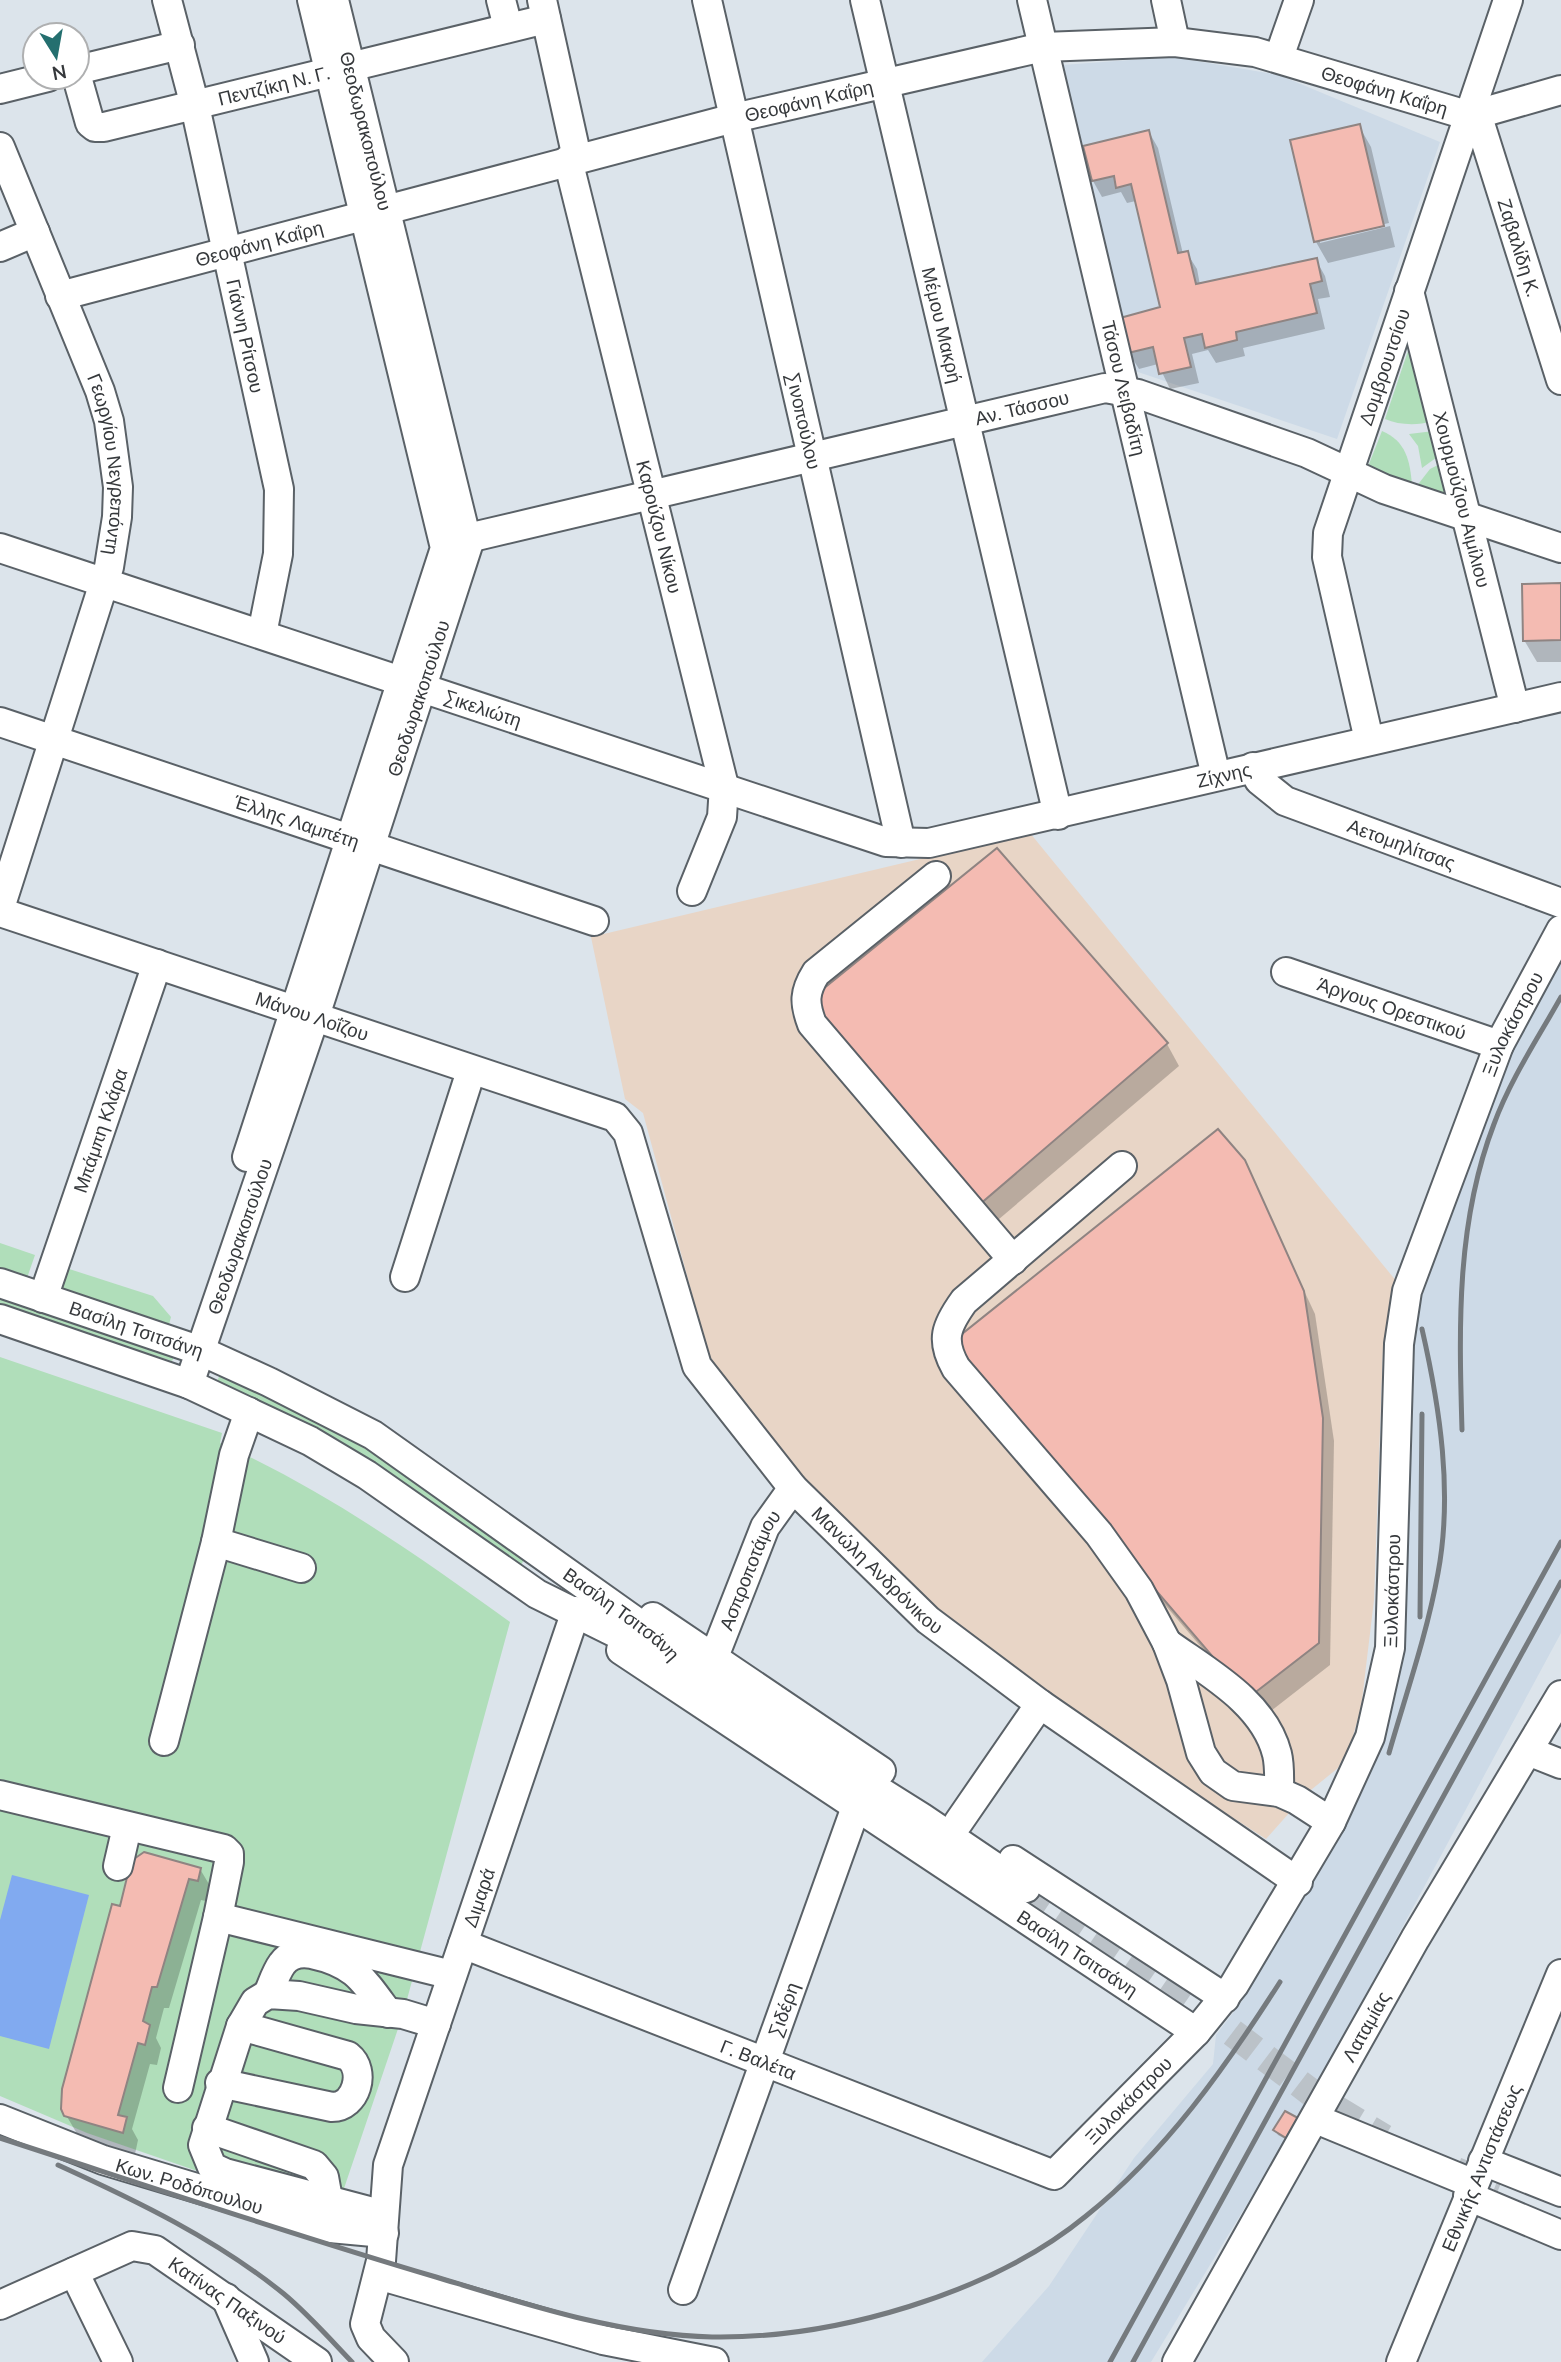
<svg xmlns="http://www.w3.org/2000/svg" width="1561" height="2362" font-family="'Nunito Sans',sans-serif">
  <style>
    .built { fill: #cddae7 }
    .industrial { fill: #e8d5c6 }
    .green { fill: #b0deba }
    .water { fill: #81aaf0 }
    .shadow { fill: #0003 }
    .building { fill: #f4bbb2; stroke: #8f8482; stroke-width: 2 }
    .lines { fill: none; stroke-linecap: round; stroke-linejoin: round }
    .minor-tunnel { stroke: #bbc2c8; stroke-width: 28; stroke-dasharray: 28 14; stroke-linecap: butt }
    .minor-casing { stroke: #5a6167; stroke-width: 32 }
    .minor { stroke: #fff; stroke-width: 28 }
    .rail { stroke: #757a7e; stroke-width: 5 }
    .labels { text-anchor: middle; stroke-width: 5; stroke-linejoin: round; paint-order: stroke }
    .street-label { font-size: 19px; fill: #36393c; stroke: #fff }
  </style>
  <rect width="100%" height="100%" fill="#dce4eb"/>
  <g class="built">
    <polygon points="1172,57 1279,75 1440,142 1337,439 1132,370 1083,146 1062,65"/>
    <polygon points="1561,956 1561,1633 1300,2117 1151,2362 982,2362 1049,2286 1134,2158 1213,2064 1216,2035 1242,2001 1310,1888 1373,1760 1401,1670 1411,1383 1414,1334 1422,1287 1506,1061"/>
  </g>
  <polygon class="industrial" points="1030,833 1397,1282 1383,1346 1374,1600 1361,1708 1351,1743 1338,1768 1306,1794 1266,1839 1032,1689 949,1628 782,1472 708,1353 643,1113 625,1099 591,937"/>
  <g class="green">
    <path d="M1411,342L1432,421C1417,426 1399,425 1385,419Z"/>
    <path d="M1382,431C1406,441 1410,461 1412,485L1367,469Z"/>
    <polygon points="1434,431 1440,455 1422,468 1418,446 1409,434"/>
    <polygon points="1442,463 1451,499 1416,487 1430,469"/>
    <polygon points="0,1243 35,1255 27,1278 0,1269"/>
    <polygon points="63,1267 153,1296 171,1317 168,1328 55,1290"/>
    <polygon points="0,1296 174,1357 172,1361 0,1306"/>
    <path d="M0,1357L222,1433L220,1443C325,1490 417,1555 510,1622L403,2014L334,2218L87,2133L0,2096Z"/>
    <polygon points="220,1375 299,1408 397,1468 525,1558 521,1565 393,1475 296,1417 216,1383"/>
  </g>
  <polygon class="water" points="12,1875 89,1895 49,2049 0,2036 0,1920"/>
  <g class="shadow">
    <polygon points="1359,126 1371,147 1389,223 1320,239 1320,243 1390,226 1395,247 1328,263 1316,242"/>
    <polygon points="1149,132 1158,148 1183,254 1187,253 1197,269 1200,285 1316,260 1325,276 1330,297 1318,299 1325,329 1243,348 1245,356 1216,363 1208,350 1192,354 1199,383 1170,389 1158,364 1139,369 1129,353 1162,309 1136,201 1127,203 1121,192 1102,197 1093,181 1085,147"/>
    <polygon points="1561,585 1561,662 1537,662 1524,640"/>
    <polygon points="997,851 1167,1044 1179,1066 992,1225 822,1024"/>
    <polygon points="1243,1161 1315,1314 1334,1441 1330,1665 1262,1718 962,1368"/>
    <polygon points="200,1869 213,1891 210,1902 201,1900 169,2008 164,2008 156,2038 161,2048 157,2065 150,2064 132,2129 138,2140 135,2154 79,2137 66,2115 121,1908"/>
    <polygon points="1297,2119 1299,2124 1289,2141 1278,2135 1275,2130"/>
  </g>
  <g class="building">
    <polygon points="1360,124 1384,226 1314,242 1290,140"/>
    <polygon points="1149,130 1178,253 1188,251 1196,284 1317,258 1322,281 1310,284 1317,313 1236,332 1237,340 1205,348 1202,334 1184,338 1191,367 1159,374 1153,347 1128,353 1120,318 1160,307 1131,184 1116,188 1114,176 1092,181 1083,146"/>
    <polygon points="1561,583 1561,640 1523,641 1522,584"/>
    <polygon points="997,848 1168,1043 979,1205 807,1002"/>
    <polygon points="1218,1129 1245,1160 1304,1291 1323,1418 1319,1643 1248,1698 947,1346"/>
    <polygon points="144,1852 201,1868 198,1881 189,1879 157,1987 152,1987 143,2021 150,2025 145,2045 138,2043 118,2115 127,2117 123,2133 64,2116 61,2109 62,2089 112,1904 120,1906 131,1861"/>
    <polygon points="1285,2111 1298,2118 1286,2138 1273,2130"/>
  </g>
  <g class="lines">
    <g class="minor-tunnel">
      <polyline points="1026,1888 1192,2002 1321,2100 1384,2138"/>
      <polyline points="1456,2171 1499,2188"/>
    </g>
    <defs>
      <g id="minor">
        <path id="s1" d="M167,0L195,106L279,489L278,554L262,634"/>
        <polyline points="501,0 508,27"/>
        <polyline points="542,0 577,158"/>
        <path id="s2" d="M707,0L901,843"/>
        <path id="s3" d="M865,0L1058,815"/>
        <path id="s4" d="M1032,0L1216,776"/>
        <polyline points="1166,0 1175,42"/>
        <polyline points="1279,57 1299,0"/>
        <polyline points="77,70 180,45"/>
        <path id="s5" d="M77,77L90,123L95,127H104L546,19"/>
        <polyline points="0,89 48,77"/>
        <path id="s6" d="M1477,114L1561,380"/>
        <path id="s7" d="M0,147L100,391L109,421L118,487L117,517L109,567L0,908"/>
        <path id="s8" d="M568,160L724,786L722,817L692,891"/>
        <polyline points="0,247 35,232"/>
        <path id="s9" d="M1409,291L1515,708"/>
        <path id="s10" d="M60,296L734,118L1043,47L1175,42L1255,52L1470,116L1561,90"/>
        <path id="s11" d="M468,538L1105,388L1138,394L1307,453L1384,489L1561,548"/>
        <path id="s12" d="M0,548L886,842L929,843L1561,697"/>
        <path id="s13" d="M0,722L594,921"/>
        <path id="s14" d="M1369,740L1327,557L1328,533L1508,0"/>
        <path id="s15" d="M1253,767L1259,780L1285,801L1561,903"/>
        <path d="M936,876L816,973C804,992 804,1003 812,1024L1013,1260"/>
        <path id="s16" d="M0,912L615,1117L628,1133L697,1366L793,1488L928,1620L1040,1704L1298,1882"/>
        <path id="s17" d="M1286,972L1499,1045"/>
        <polyline points="247,1157 445,548 312,0"/>
        <path d="M1122,1166L964,1301C946,1326 940,1340 956,1368L1099,1534L1139,1590L1167,1643L1181,1680L1201,1753L1213,1772L1233,1786L1279,1792L1297,1800L1331,1822"/>
        <polyline points="405,1277 471,1071"/>
        <path id="s18" d="M0,1283L201,1351L269,1382L373,1435L635,1621L662,1642L678,1660L726,1695L921,1817L1026,1888"/>
        <path id="s19" d="M43,1298L157,964"/>
        <polyline points="0,1319 189,1384 310,1441 367,1475 537,1594 652,1651"/>
        <path id="s20" d="M189,1384L315,1016L468,545L334,0"/>
        <polyline points="216,1542 301,1568"/>
        <polyline points="653,1617 881,1771"/>
        <path d="M1167,1643C1207,1672 1264,1702 1277,1754C1280,1766 1279,1780 1279,1792"/>
        <path id="s21" d="M621,1650L1196,2032"/>
        <path id="s22" d="M714,1657L765,1527L793,1488"/>
        <polyline points="164,1741 216,1542 234,1455 249,1412"/>
        <polyline points="1528,1751 1561,1764"/>
        <polyline points="0,1795 224,1849 229,1854 229,1862 218,1917 452,1975"/>
        <polyline points="958,1823 1040,1704"/>
        <polyline points="1013,1860 1225,1998"/>
        <polyline points="118,1866 127,1827"/>
        <path id="s23" d="M463,1944L1054,2175L1196,2032L1234,1985L1331,1822L1370,1737L1390,1648L1399,1344L1407,1291L1499,1045L1561,930"/>
        <path d="M268,1994C272,1985 276,1972 282,1964C289,1954 301,1952 312,1954C354,1963 363,1979 388,2013"/>
        <path d="M220,2083L332,2107C356,2107 367,2071 348,2056L241,2026"/>
        <polyline points="178,2088 218,1917"/>
        <path id="s24" d="M0,2119L103,2160L330,2228L384,2233"/>
        <polyline points="1316,2119 1474,2184"/>
        <polyline points="207,2128 314,2165 324,2177 328,2199"/>
        <polyline points="1483,2161 1561,2192"/>
        <polyline points="1468,2196 1561,2235"/>
        <polyline points="384,2215 225,2173 212,2167 203,2145 241,2026 255,2002 268,1994 299,1996 356,2009 403,2014 436,2024"/>
        <polyline points="74,2272 118,2362"/>
        <polyline points="378,2275 603,2340 714,2362"/>
        <path id="s25" d="M683,2290L856,1807"/>
        <polyline points="226,2298 254,2362"/>
        <path id="s26" d="M0,2305L132,2246L155,2250L317,2362"/>
        <path id="s27" d="M394,2362L371,2338L365,2324L381,2261L388,2165L576,1611"/>
        <path id="s28" d="M1177,2362L1415,1939L1561,1695"/>
        <path id="s29" d="M1401,2362L1561,1974"/>
      </g>
    </defs>
    <use href="#minor" class="minor-casing"/>
    <use href="#minor" class="minor"/>
    <g class="rail">
      <path d="M1462,1430C1459,1327 1456,1223 1494,1124C1510,1080 1538,1038 1561,997"/>
      <polyline points="1420,1617 1422,1414"/>
      <path d="M1389,1753C1406,1694 1427,1634 1438,1573C1453,1493 1440,1408 1422,1329"/>
      <path d="M0,2138C145,2185 290,2234 436,2277C525,2304 619,2335 712,2337C834,2339 991,2294 1086,2216C1166,2152 1225,2068 1280,1982"/>
      <path d="M58,2165C137,2201 216,2239 284,2294C308,2314 330,2339 352,2362"/>
      <polyline points="1110,2362 1561,1542"/>
      <polyline points="1133,2362 1561,1582"/>
    </g>
  </g>
  <g class="labels">
    <g class="street-label">
      <text dy="7" stroke="none"><textPath href="#s5" startOffset="238">Πεντζίκη Ν. Γ.</textPath></text>
      <text dy="7" stroke="none"><textPath href="#s10" startOffset="1362">Θεοφάνη Καΐρη</textPath></text>
      <text dy="7" stroke="none"><textPath href="#s10" startOffset="774">Θεοφάνη Καΐρη</textPath></text>
      <text transform="translate(366 131) rotate(76)" y="7">Θεοδωρακοπούλου</text>
      <text dy="7" stroke="none"><textPath href="#s10" startOffset="206">Θεοφάνη Καΐρη</textPath></text>
      <text dy="7" stroke="none"><textPath href="#s6" startOffset="140">Ζαβαλίδη Κ.</textPath></text>
      <text dy="7" stroke="none"><textPath href="#s3" startOffset="334">Μέμου Μακρή</textPath></text>
      <text dy="7" stroke="none"><textPath href="#s1" startOffset="345">Γιάννη Ρίτσου</textPath></text>
      <text dy="7" stroke="none"><textPath href="#s14" startOffset="387">Δομβρουτσίου</textPath></text>
      <text dy="7" stroke="none"><textPath href="#s4" startOffset="399">Τάσου Λειβαδίτη</textPath></text>
      <text dy="7" stroke="none"><textPath href="#s11" startOffset="569">Αν. Τάσσου</textPath></text>
      <text dy="7" stroke="none"><textPath href="#s2" startOffset="432">Σινοπούλου</textPath></text>
      <text dy="7" stroke="none"><textPath href="#s7" startOffset="338">Γεωργίου Νεγρεπόντη</textPath></text>
      <text dy="7" stroke="none"><textPath href="#s9" startOffset="215">Χουρμούζιου Αιμίλιου</textPath></text>
      <text dy="7" stroke="none"><textPath href="#s8" startOffset="378">Καρούζου Νίκου</textPath></text>
      <text dy="7" stroke="none"><textPath href="#s20" startOffset="723">Θεοδωρακοπούλου</textPath></text>
      <text dy="7" stroke="none"><textPath href="#s12" startOffset="509">Σικελιώτη</textPath></text>
      <text dy="7" stroke="none"><textPath href="#s12" startOffset="1279">Ζίχνης</textPath></text>
      <text dy="7" stroke="none"><textPath href="#s13" startOffset="313">Έλλης Λαμπέτη</textPath></text>
      <text dy="7" stroke="none"><textPath href="#s15" startOffset="172">Αετομηλίτσας</textPath></text>
      <text dy="7" stroke="none"><textPath href="#s17" startOffset="112">Άργους Ορεστικού</textPath></text>
      <text dy="7" stroke="none"><textPath href="#s16" startOffset="329">Μάνου Λοΐζου</textPath></text>
      <text dy="7" stroke="none"><textPath href="#s23" startOffset="1916">Ξυλοκάστρου</textPath></text>
      <text dy="7" stroke="none"><textPath href="#s19" startOffset="177">Μπάμπη Κλάρα</textPath></text>
      <text dy="7" stroke="none"><textPath href="#s20" startOffset="156">Θεοδωρακοπούλου</textPath></text>
      <text dy="7" stroke="none"><textPath href="#s18" startOffset="144">Βασίλη Τσιτσάνη</textPath></text>
      <text dy="7" stroke="none"><textPath href="#s16" startOffset="1185">Μανώλη Ανδρόνικου</textPath></text>
      <text dy="7" stroke="none"><textPath href="#s22" startOffset="94">Ασπροποτάμου</textPath></text>
      <text dy="7" stroke="none"><textPath href="#s23" startOffset="1328">Ξυλοκάστρου</textPath></text>
      <text dy="7" stroke="none"><textPath href="#s18" startOffset="710">Βασίλη Τσιτσάνη</textPath></text>
      <text dy="7" stroke="none"><textPath href="#s27" startOffset="492">Διμαρά</textPath></text>
      <text dy="7" stroke="none"><textPath href="#s21" startOffset="548">Βασίλη Τσιτσάνη</textPath></text>
      <text dy="7" stroke="none"><textPath href="#s25" startOffset="298">Σιδέρη</textPath></text>
      <text dy="7" stroke="none"><textPath href="#s28" startOffset="385">Λαταμίας</textPath></text>
      <text dy="7" stroke="none"><textPath href="#s23" startOffset="317">Γ. Βαλέτα</textPath></text>
      <text dy="7" stroke="none"><textPath href="#s23" startOffset="740">Ξυλοκάστρου</textPath></text>
      <text dy="7" stroke="none"><textPath href="#s29" startOffset="210">Εθνικής Αντιστάσεως</textPath></text>
      <text dy="7" stroke="none"><textPath href="#s24" startOffset="201">Κων. Ροδόπουλου</textPath></text>
      <text dy="7" stroke="none"><textPath href="#s26" startOffset="256">Κατίνας Παξινού</textPath></text>
    </g>
  </g>
  <g transform="translate(56 56) rotate(169)"><circle r="33" fill="#ffffff" stroke="#afb0b1" stroke-width="2"/>
  <path d="M0-5L12 26L0 18L-12 26Z" fill="#246f6f"/>
  <text y="-10" font-size="19" font-weight="bold" text-anchor="middle" fill="#36393c">N</text>
  </g>
</svg>
